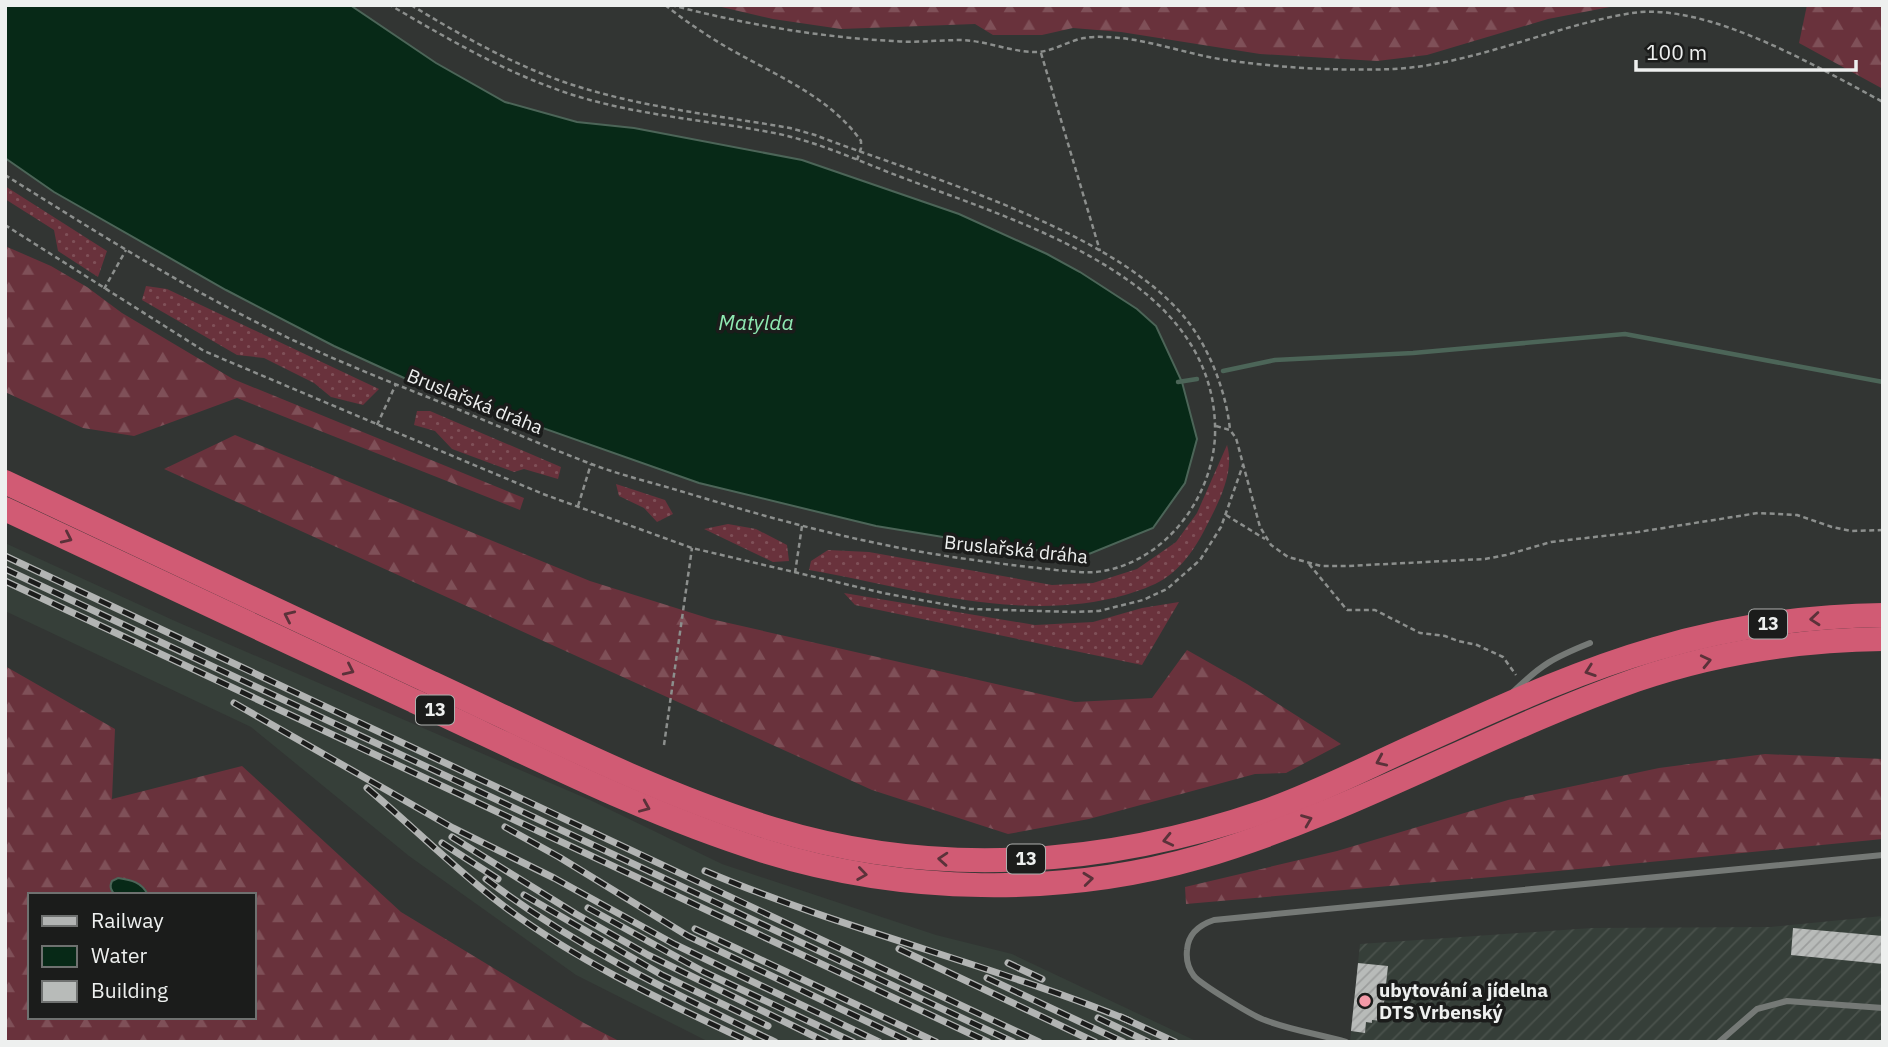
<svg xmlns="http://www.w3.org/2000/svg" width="1888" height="1047" font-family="'IBM Plex Sans',sans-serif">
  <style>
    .built { fill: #363f39 }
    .industrial { fill: url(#industrial-furrows) }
    .grass { fill: url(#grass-dots) }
    .forest { fill: url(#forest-firs); fill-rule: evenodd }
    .water { fill: #072917; stroke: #4c6558; stroke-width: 2 }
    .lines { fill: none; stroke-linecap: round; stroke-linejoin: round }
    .stream { stroke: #4c6558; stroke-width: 4.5 }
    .building { fill: url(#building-hatch) }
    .path { stroke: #8c8f8d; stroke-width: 2.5; stroke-dasharray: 5 3.5; stroke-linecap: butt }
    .lane { stroke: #757976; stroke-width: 6 }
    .highway { stroke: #d15b74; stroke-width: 24 }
    .rail-casing { stroke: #b2b4b3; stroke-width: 7 }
    .rail { stroke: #1b1c1b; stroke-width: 4.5; stroke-dasharray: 13; stroke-linecap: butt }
    .oneway { stroke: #5b323a }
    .poi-dot { fill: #f39aa8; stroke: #1b1c1b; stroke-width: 2.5 }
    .labels { text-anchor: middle; stroke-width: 7; stroke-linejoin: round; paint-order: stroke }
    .shield { fill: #1b1c1b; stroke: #afb0af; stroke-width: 2 }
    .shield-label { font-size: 18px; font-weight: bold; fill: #eef0ef }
    .street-label { font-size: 19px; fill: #eef0ef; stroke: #1b1c1b }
    .poi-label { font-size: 19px; font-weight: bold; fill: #eef0ef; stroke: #1b1c1b; text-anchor: start }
    .water-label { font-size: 21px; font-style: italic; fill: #8feab2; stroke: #1b1c1b }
  </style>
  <defs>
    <pattern id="industrial-furrows" width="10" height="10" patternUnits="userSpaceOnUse" patternTransform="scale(1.75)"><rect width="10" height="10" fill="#363f39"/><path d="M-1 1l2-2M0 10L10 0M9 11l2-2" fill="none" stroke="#4a524c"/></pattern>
    <pattern id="grass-dots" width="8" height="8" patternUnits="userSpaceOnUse" patternTransform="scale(1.75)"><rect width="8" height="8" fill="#69323c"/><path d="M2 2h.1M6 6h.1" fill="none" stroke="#7f5058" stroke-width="1.8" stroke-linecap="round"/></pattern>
    <pattern id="forest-firs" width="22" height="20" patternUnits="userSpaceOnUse" patternTransform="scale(1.75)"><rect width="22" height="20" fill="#69323c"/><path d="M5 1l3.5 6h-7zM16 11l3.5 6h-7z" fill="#7f5058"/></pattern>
    <pattern id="building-hatch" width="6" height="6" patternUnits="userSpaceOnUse" patternTransform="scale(1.75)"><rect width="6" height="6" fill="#b8bbb9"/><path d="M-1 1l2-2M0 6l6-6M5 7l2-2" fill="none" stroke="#9c9e9d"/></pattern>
  </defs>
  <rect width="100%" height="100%" fill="#323533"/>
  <polygon class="built" points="5,543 175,621 590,800 722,864 936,935 1012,954 1198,1042 709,1042 576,975 409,856 251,727 5,611"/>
  <polygon class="industrial" points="1883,916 1883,1042 1350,1042 1360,944 1592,928 1771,927"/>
  <g class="grass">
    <polygon points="5,186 107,251 98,277 58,251 54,230 5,199"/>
    <polygon points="146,286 167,289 379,389 363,405 331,397 314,383 264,358 237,355 142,300"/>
    <polygon points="417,411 430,411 561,467 558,479 524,469 514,472 452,449 435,431 414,425"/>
    <path d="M1227,445C1235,471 1219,502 1207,525C1198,544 1183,567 1164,579C1153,586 1138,591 1125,595C1021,624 912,588 809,570L811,561L828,550L869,552L1052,585L1093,583L1137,569L1176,542L1197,513Z"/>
    <polygon points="616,484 665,500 673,514 657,522 644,508 619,496"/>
    <polygon points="728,524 756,529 787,545 789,561 773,562 704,529"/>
    <polygon points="844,593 1035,625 1093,622 1142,608 1179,602 1142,665 855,605"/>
  </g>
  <g class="forest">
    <polygon points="713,5 1620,5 1548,19 1427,55 1377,61 1260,54 1121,32 1073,28 1042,35 993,35 975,24 841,29 773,19"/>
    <polygon points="1807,5 1883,5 1883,89 1799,43"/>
    <polygon points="5,246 51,266 87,287 122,313 233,379 524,498 520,510 237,398 134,436 83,428 5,392"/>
    <polygon points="235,435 590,581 711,619 1075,702 1152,698 1187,650 1247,684 1341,744 1286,773 1255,774 1089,819 1008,834 872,790 164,469"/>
    <path d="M5,666L115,729L112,799L242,766L401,912L584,1023L621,1042H5ZM145,888L148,895H254V1017H30V895H115L111,891Z"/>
    <polygon points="1765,754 1883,759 1883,839 1548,872 1186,904 1185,887 1337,851 1508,800 1659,768"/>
  </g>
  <g class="water">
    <polygon points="5,5 350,5 436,63 505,102 577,122 634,128 802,160 959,214 1047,254 1080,272 1137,309 1156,326 1182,382 1197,439 1185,483 1153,528 1089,554 1016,549 876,526 699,483 415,383 334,346 226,290 54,192 5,158"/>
    <path d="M118,878C131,880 142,882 148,895H115C111,890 109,887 112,881Z"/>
  </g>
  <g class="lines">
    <g class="stream">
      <polyline points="1223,371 1275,360 1413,353 1625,334 1883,382"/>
      <polyline points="1178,382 1197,379"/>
    </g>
  </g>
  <g class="building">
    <polygon points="1793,928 1883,936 1883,964 1791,955"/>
    <polygon points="1358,963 1388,966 1382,1021 1372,1020 1372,1023 1366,1022 1365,1033 1351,1031"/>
  </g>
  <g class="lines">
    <g class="path">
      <path d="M411,5C460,35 510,63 564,82C637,107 715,115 790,128L815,135C924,177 1128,232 1194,330C1213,358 1227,397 1230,430"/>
      <path d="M665,5C684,20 703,33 723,45C770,73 829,95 861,141V148L857,160"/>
      <path d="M671,5C744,24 817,37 893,41C916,43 939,40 962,40C987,41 1011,52 1036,52C1052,52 1068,41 1084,38C1095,36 1110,37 1121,38C1156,42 1191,55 1226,60C1280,68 1339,71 1394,69C1476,64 1552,26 1632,13C1708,2 1817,67 1883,102"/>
      <polyline points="1041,53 1100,251"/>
      <path d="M5,175C88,227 172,280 260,324C323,356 390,382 455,408C498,426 542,445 586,462C619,475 654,483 687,493C782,522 876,547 974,560C1002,564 1029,567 1056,570C1072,571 1088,574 1103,571C1166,560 1212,498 1215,436C1217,372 1185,323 1136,286C1066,234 982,208 901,177C861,162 821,143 779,134C710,120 638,116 570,94C506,73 448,39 390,5"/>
      <polyline points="5,225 204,351 360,417 543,494 692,548 883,593 970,609 1073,612 1099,611 1143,600 1167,589 1200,560 1221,527 1243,465"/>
      <polyline points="104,289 126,250"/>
      <polyline points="377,425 396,384"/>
      <polyline points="1216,426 1230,430 1236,438 1260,527 1271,545 1288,557 1321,566 1347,566 1485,559 1506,555 1551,542 1638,532 1758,513 1797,515 1832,527 1851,531 1883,530"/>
      <polyline points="578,506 591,464"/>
      <polyline points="1226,515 1265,539"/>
      <polyline points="1309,564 1347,610 1375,610 1420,633 1445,636 1458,641 1477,645 1503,657 1516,675"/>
      <polyline points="795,573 802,526"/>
      <polyline points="664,745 692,548"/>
    </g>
    <g class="lane">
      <path d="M1513,692C1542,664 1553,658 1590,643"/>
      <path d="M1346,1042C1319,1034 1289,1030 1262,1019C1250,1014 1202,985 1194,976C1188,968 1186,959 1187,950C1188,934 1199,925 1214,920L1883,855"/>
      <polyline points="1719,1042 1757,1009 1787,1001 1883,1008"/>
    </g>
    <g class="highway">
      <path d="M5,482C148,549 290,616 432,683C544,735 655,793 773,829C937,879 1106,866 1266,811C1320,792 1371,765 1423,742C1499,708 1575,672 1655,649C1729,627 1806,616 1883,615"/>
      <path d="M5,509C142,573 278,637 414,701C529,754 643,813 764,851C902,894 1061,897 1200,857C1351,813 1488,732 1636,680C1715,653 1800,640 1883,639"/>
    </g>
    <defs>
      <g id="rail">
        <polyline points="5,556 1039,1042"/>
        <polyline points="5,569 1013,1042"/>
        <polyline points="5,581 988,1042"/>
        <polyline points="234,703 453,828 554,878 674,944 879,1042"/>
        <path d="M367,788C412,826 454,868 501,904C576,961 665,1002 750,1042"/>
        <polyline points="505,827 559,857 688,936 910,1042"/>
        <polyline points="452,837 576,914 648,955 826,1042"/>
        <polyline points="442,843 498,879"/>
        <path d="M705,871C843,930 991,964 1130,1021"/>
        <path d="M486,879C575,947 675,994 775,1042"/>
        <polyline points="524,895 662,975 768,1026"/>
        <polyline points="588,908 704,972 853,1042"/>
        <polyline points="695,929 936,1042"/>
        <polyline points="899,949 1095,1042"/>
        <polyline points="1008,963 1042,979"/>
        <polyline points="987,978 1123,1042"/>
        <polyline points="1121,1017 1175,1042"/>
        <polyline points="1098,1018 1148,1042"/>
      </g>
    </defs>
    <use href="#rail" class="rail-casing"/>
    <use href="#rail" class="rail"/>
  </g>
  <defs><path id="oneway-chevron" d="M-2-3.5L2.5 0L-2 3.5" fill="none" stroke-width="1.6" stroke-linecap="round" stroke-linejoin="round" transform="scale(1.75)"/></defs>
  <g class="oneway">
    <use href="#oneway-chevron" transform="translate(67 538) rotate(25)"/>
    <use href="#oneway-chevron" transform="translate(289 616) rotate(-155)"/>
    <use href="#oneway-chevron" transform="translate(1815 619) rotate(175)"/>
    <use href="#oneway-chevron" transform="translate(1706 661) rotate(-13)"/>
    <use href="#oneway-chevron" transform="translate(349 670) rotate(25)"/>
    <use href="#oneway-chevron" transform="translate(1590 671) rotate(161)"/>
    <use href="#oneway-chevron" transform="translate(1381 761) rotate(156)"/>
    <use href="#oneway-chevron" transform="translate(645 807) rotate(23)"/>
    <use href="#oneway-chevron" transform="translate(1307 820) rotate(-22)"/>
    <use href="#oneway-chevron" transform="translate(1168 840) rotate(167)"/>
    <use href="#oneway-chevron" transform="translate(943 859) rotate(-176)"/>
    <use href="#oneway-chevron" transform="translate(862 874) rotate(8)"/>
    <use href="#oneway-chevron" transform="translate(1088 879) rotate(-6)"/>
  </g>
  <circle class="poi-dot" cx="1365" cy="1001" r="7"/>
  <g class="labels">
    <g class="shield">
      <rect x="1749" y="609.5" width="38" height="29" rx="5"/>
      <rect x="416" y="695.5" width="38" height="29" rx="5"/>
      <rect x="1007" y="844.5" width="38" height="29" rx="5"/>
    </g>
    <g class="shield-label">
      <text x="1768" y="630">13</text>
      <text x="435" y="716">13</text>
      <text x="1026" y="865">13</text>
    </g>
    <g class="street-label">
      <text transform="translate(475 401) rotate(22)" y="7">Bruslařská dráha</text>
      <text transform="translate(1016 549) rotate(6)" y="7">Bruslařská dráha</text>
    </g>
    <g class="poi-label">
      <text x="1379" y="997">ubytování a jídelna<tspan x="1379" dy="22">DTS Vrbenský</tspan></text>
    </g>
    <g class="water-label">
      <text x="756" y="330">Matylda</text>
    </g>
  </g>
  <rect width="1888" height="1047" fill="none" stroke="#eef0ef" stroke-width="14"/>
  <rect x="28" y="893" width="228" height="126" fill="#1b1c1b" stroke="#6f7170" stroke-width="2"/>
  <rect x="42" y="916" width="35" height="10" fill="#b2b4b3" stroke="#6f7170" stroke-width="2"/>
  <text x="91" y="928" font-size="21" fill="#eef0ef">Railway</text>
  <rect x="42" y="946" width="35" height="21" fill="#072917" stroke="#6f7170" stroke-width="2"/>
  <text x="91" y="963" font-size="21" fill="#eef0ef">Water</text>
  <rect x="42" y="981" width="35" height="21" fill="#b8bbb9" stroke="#6f7170" stroke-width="2"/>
  <text x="91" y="998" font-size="21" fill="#eef0ef">Building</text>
  <path d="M1636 60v10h220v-10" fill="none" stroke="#eef0ef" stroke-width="3.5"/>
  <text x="1646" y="60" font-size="21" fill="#eef0ef" stroke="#1b1c1b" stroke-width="5" paint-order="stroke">100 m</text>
</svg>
